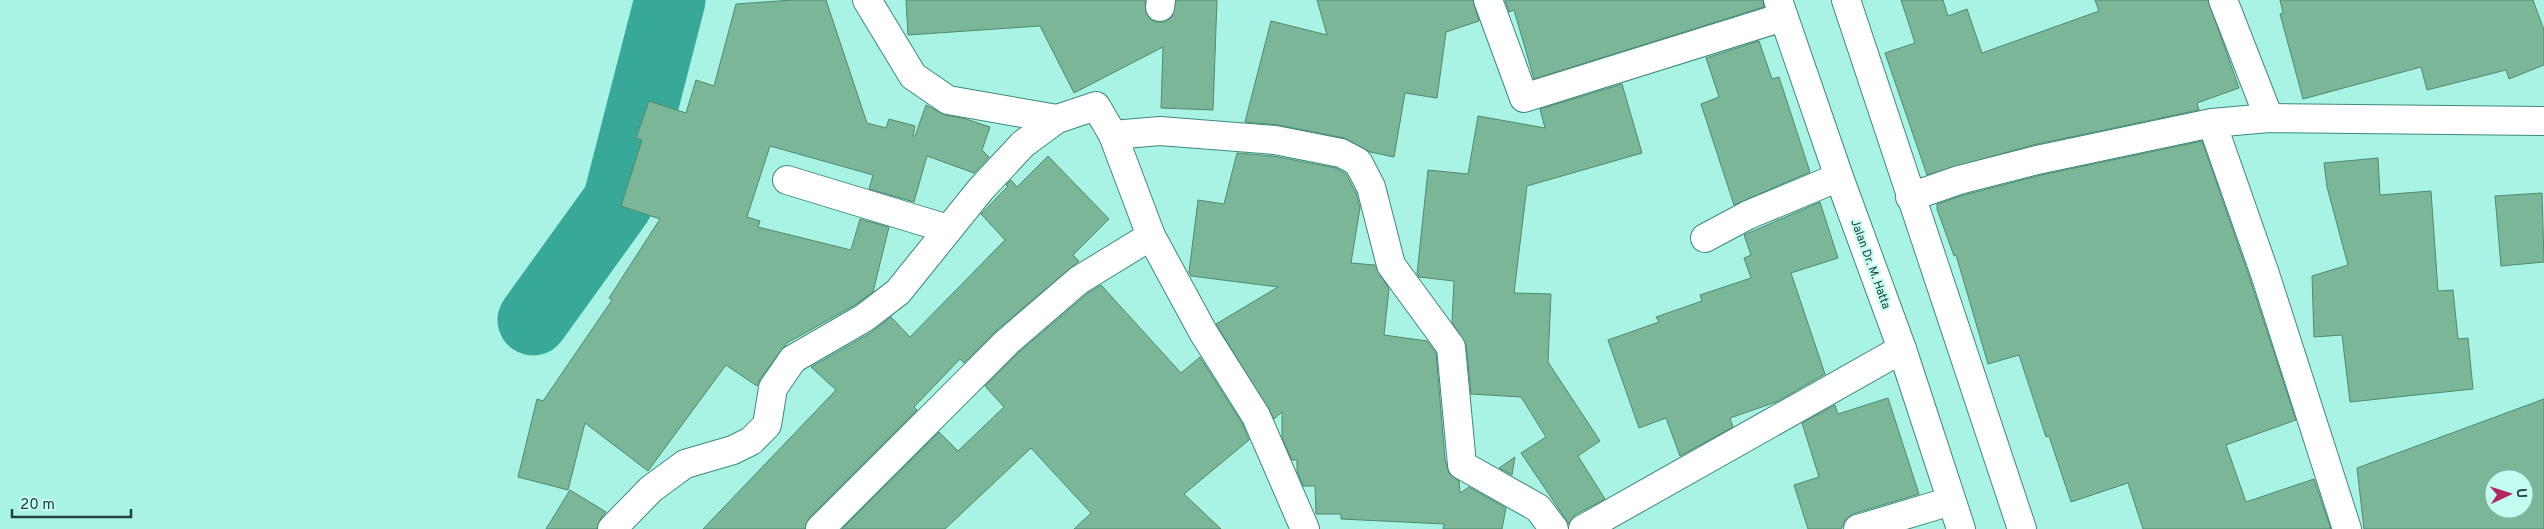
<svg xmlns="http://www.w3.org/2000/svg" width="2544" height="529" font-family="Overpass,sans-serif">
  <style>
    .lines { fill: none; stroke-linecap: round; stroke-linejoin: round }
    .river { stroke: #38a999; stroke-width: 71 }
    .building { fill: #7cb698; stroke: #508a6e; fill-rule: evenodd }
    .street-casing { stroke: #3f887c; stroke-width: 30 }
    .primary-casing { stroke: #3f887c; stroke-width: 30 }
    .street { stroke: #fff; stroke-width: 28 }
    .primary { stroke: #fff; stroke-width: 28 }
    .labels { text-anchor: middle; stroke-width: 4.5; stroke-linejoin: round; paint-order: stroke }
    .street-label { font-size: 12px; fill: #24423d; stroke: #c3fdf1 }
  </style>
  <rect width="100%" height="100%" fill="#a9f3e4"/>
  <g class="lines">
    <polyline class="river" points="533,320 618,202 670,0"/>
  </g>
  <g class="building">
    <polygon points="793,0 826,0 867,123 886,128 889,119 915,126 913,136 915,136 926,105 945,115 966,119 990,127 982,150 989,157 974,173 927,156 914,202 869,189 873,175 770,146 747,217 760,221 758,227 851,250 860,219 889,227 873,292 855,305 787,343 760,379 757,386 726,365 648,471 585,423 568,490 518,477 537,399 543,401 612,300 609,298 660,219 621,206 642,140 636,138 649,101 686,113 696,80 714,86 736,4"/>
    <polygon points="906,0 1145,0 1146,13 1151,20 1158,22 1165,22 1172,17 1176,0 1217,0 1213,110 1161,108 1163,47 1074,93 1040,26 908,35"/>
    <polygon points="1317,0 1473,0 1479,21 1446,32 1437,98 1405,93 1394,157 1370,152 1344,138 1278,125 1245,122 1271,21 1327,35"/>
    <polygon points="1505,0 1763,0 1764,7 1534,79 1514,10 1509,12"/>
    <polygon points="1901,0 1943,0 1948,16 1967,9 1982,53 2099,11 2095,0 2208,0 2239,88 2197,103 2199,110 2033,145 1927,175 1885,53 1915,43"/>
    <polygon points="2280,0 2533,0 2544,30 2544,65 2509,79 2506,70 2427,90 2421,67 2303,99 2280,14 2283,13"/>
    <polygon points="1759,41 1772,79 1779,77 1810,172 1734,205 1701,104 1719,97 1706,58"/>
    <polygon points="1622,84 1642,153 1527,186 1514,293 1551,294 1548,362 1600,441 1578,456 1605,499 1575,515 1569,524 1521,453 1546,437 1521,397 1471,394 1466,345 1452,322 1454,281 1419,277 1417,274 1428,170 1468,174 1478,116 1545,128 1540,109"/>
    <polygon points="2202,141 2250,279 2296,420 2226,445 2246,502 2314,479 2331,529 2143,529 2128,483 2071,502 2049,436 2046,437 2019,355 1988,364 1956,255 1954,256 1937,209 1937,204 1964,195 2041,175"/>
    <polygon points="1237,153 1273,156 1336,168 1346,174 1356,193 1360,208 1351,263 1375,265 1389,289 1384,335 1427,341 1436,353 1445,459 1449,473 1459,481 1460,493 1469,487 1506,508 1502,529 1443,529 1444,524 1341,519 1341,514 1316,514 1315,486 1303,486 1297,471 1297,460 1292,460 1282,438 1282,412 1274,419 1216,324 1278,287 1191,276 1189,272 1198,200 1224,204"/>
    <polygon points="1048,156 1109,219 1073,255 1079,261 997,330 964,363 960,359 914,407 917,410 809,518 805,529 703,529 836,390 811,367 872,332 891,317 910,337 1005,240 981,214 1008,186 1006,185 1011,180 1017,187"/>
    <polygon points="2378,158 2380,195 2431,191 2438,291 2453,290 2458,339 2468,338 2473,389 2350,402 2342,335 2314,337 2312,276 2348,265 2327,187 2324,163"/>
    <polygon points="2542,193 2544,262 2501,266 2495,196"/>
    <polygon points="1820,202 1838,258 1791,273 1825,374 1776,402 1730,418 1733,427 1680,456 1666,418 1639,428 1608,340 1659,322 1656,317 1702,301 1700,295 1751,278 1744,258 1751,255 1744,235"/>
    <polygon points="1101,285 1181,373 1200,357 1242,423 1249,440 1184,494 1221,529 1074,529 1091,513 1031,448 945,529 842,529 939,432 958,451 1004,407 985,386 1018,353 1088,293"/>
    <polygon points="1888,398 1919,494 1853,514 1846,519 1841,529 1808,529 1794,485 1819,477 1802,423 1835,405 1838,414"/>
    <path d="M2544,399V529H2364L2357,468ZM2494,479H2524V509H2494Z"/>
    <polygon points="1515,457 1512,475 1499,468"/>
    <polygon points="570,490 606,512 601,518 597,529 546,529"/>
  </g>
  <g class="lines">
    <defs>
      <g id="street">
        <polyline points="867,0 913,76 948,100 1057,119"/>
        <polyline points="1488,0 1524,98 1783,17"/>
        <polyline points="2223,0 2269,118"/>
        <polyline points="1160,7 1161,0"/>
        <polyline points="2212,123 2265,274 2347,529"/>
        <polyline points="1113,135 1160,131 1275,140 1341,153 1358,162 1371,187 1391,265 1451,347 1462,465 1538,508 1554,529"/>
        <polyline points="787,180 948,229"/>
        <polyline points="1910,197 1959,180 2037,160 2212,123 2269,118 2544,121"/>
        <polyline points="1705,238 1748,215 1839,177"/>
        <polyline points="612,529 651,489 685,464 733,450 751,441 767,425 773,388 793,359 864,318 898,292 981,189 1023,144 1057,119 1096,106 1113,135 1151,236 1203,332 1256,416 1305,529"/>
        <polyline points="820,529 1007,342 1079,280 1151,236"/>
        <polyline points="1583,529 1902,349"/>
        <polyline points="1858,529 1951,501"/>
      </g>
      <g id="primary">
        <polyline points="1778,0 1839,177 1902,349 1961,529"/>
        <polyline points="1846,0 2022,529"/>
      </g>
    </defs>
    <use href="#street" class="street-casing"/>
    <use href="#primary" class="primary-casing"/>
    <use href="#street" class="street"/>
    <use href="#primary" class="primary"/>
  </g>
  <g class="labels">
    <g class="street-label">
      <text transform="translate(1871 264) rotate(70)" y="4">Jalan Dr. M. Hatta</text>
    </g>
  </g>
  <g transform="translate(2509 494) rotate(86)"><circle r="24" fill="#c3fdf1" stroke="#83b2a9"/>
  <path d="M0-4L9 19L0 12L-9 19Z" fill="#b32761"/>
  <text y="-8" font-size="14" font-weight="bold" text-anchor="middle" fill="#24423d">U</text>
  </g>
  <path d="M12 509v8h119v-8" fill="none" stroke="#24423d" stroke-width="2.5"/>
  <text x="20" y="509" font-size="15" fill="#24423d" stroke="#c3fdf1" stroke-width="4" paint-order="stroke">20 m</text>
</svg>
